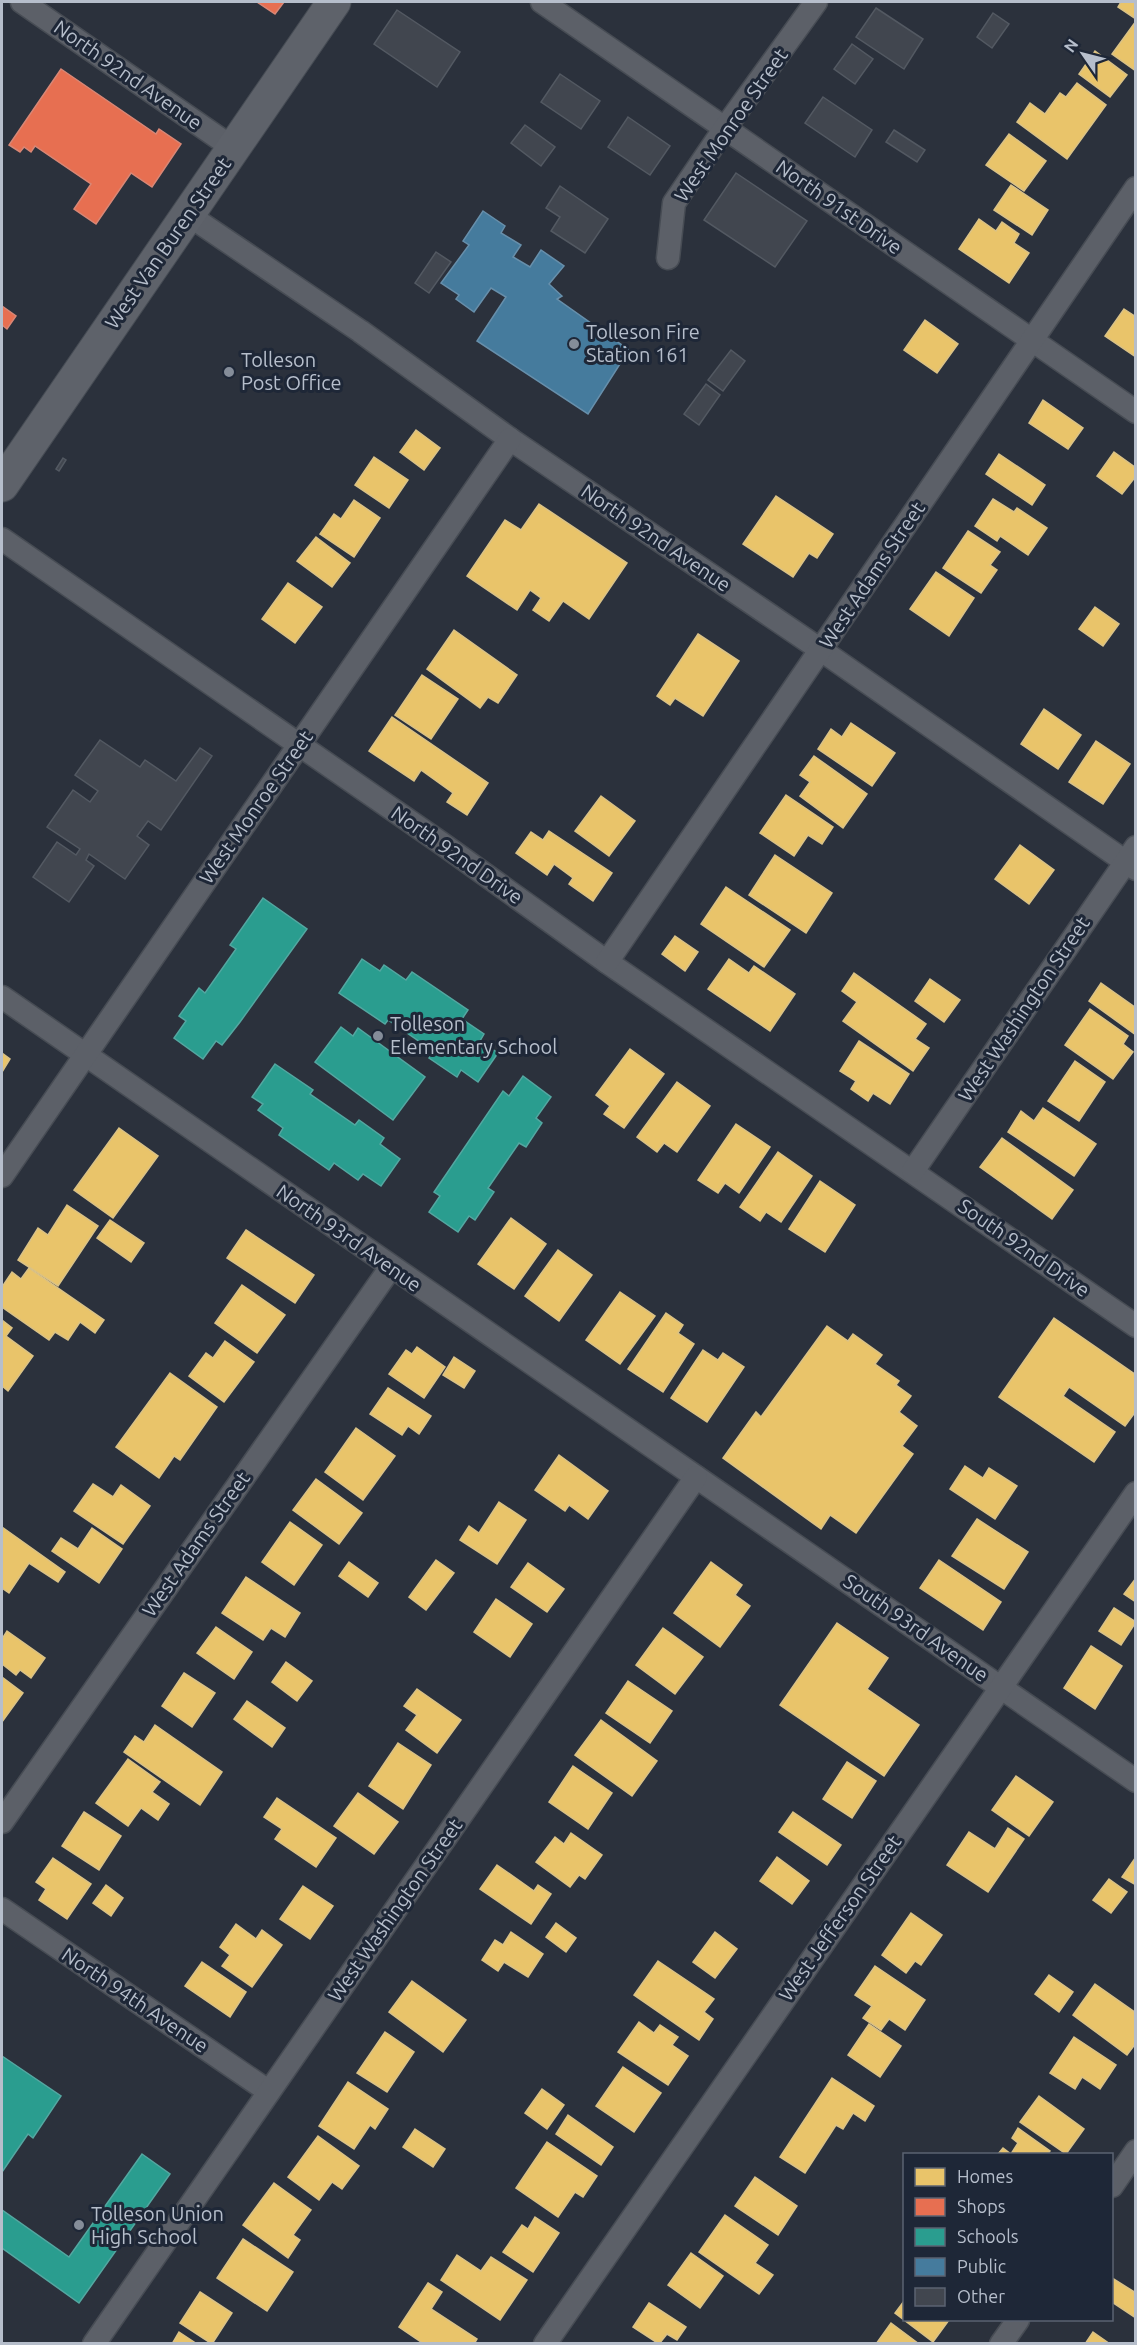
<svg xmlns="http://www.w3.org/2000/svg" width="1137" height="2345" font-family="Ubuntu,sans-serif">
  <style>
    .homes { fill: #e9c46a; stroke: #dac287; stroke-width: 1.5 }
    .shops { fill: #e76f51; stroke: #d88776; stroke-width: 1.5 }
    .schools { fill: #2a9d8f; stroke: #54a7a1; stroke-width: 1.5 }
    .public { fill: #457b9d; stroke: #678fab; stroke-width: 1.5 }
    .building { fill: #41464f; stroke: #535962; stroke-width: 1.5 }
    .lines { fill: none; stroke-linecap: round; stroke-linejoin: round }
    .street-casing { stroke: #474c54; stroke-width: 25 }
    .primary-casing { stroke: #464c54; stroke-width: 35 }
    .street { stroke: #5c6068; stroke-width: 22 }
    .primary { stroke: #5e626a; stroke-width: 33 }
    .poi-dot { fill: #858d99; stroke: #1e2737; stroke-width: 2 }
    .labels { text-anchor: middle; stroke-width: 6; stroke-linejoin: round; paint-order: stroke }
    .street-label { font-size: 20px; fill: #b6becb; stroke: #1e2737 }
    .poi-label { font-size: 20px; fill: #b6becb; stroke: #1e2737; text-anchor: start }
  </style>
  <rect width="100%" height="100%" fill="#2b313c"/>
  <g class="homes">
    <polygon points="1121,2 1136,2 1136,19 1118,7"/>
    <polygon points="1136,21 1136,71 1112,54"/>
    <polygon points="1095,51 1127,75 1110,97 1079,74"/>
    <polygon points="1077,83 1106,105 1067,159 1017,122 1030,103 1045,114 1060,93 1066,97"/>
    <polygon points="1009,134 1046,161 1024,191 986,165"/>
    <polygon points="1011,185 1048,210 1032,235 994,210"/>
    <polygon points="979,219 996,231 1002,222 1019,234 1014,243 1029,253 1009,283 959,249"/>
    <polygon points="1124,309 1136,317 1136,357 1105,336"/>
    <polygon points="925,320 958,344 937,373 904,350"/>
    <polygon points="1043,400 1083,428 1068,449 1029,423"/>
    <polygon points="416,430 440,448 424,470 400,452"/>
    <polygon points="1114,452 1136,468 1136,476 1122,494 1097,476"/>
    <polygon points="999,454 1045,485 1032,505 986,474"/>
    <polygon points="374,457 408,480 389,508 355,485"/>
    <polygon points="776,496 833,534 817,558 809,553 793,577 743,544"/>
    <polygon points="993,499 1014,512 1017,508 1047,528 1028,555 1000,536 997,541 975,526"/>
    <polygon points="354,500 380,518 354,557 320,534 334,514 341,519"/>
    <polygon points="539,504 627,563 589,619 563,601 549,621 533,610 541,598 530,590 517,610 467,576 505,520 521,530"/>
    <polygon points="968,531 1000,552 990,565 997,570 981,593 943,568"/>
    <polygon points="316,537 350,563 332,587 297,561"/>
    <polygon points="936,572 974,598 949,636 910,609"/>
    <polygon points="288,583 322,607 295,643 262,619"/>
    <polygon points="1095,607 1119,624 1103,646 1079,629"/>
    <polygon points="454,630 517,675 498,703 488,697 480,708 427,669"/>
    <polygon points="698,634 739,661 703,716 675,698 670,705 657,696"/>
    <polygon points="422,675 458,699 431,739 395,715"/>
    <polygon points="1044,709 1081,735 1058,769 1021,744"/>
    <polygon points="392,717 488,783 467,815 447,802 453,793 421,770 414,781 369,751"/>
    <polygon points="851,723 895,753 872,786 818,749 831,729 842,737"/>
    <polygon points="1096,741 1130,764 1103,804 1069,782"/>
    <polygon points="814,756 867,794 843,828 800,796 810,782 800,775"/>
    <polygon points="786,795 833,827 822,844 808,835 794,856 760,833"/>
    <polygon points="601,796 635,821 609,856 575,831"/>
    <polygon points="549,831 612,873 593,901 569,884 573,878 554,864 547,875 516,853 531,832 543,840"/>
    <polygon points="1020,845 1054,870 1029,904 995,879"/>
    <polygon points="775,855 832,893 806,933 749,895"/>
    <polygon points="726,887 790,930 764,967 701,924"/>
    <polygon points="675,936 698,952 685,971 662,954"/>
    <polygon points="729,959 749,973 754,966 795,994 770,1031 708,989"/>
    <polygon points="854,973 926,1024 915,1039 929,1048 913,1071 843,1021 857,1002 842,991"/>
    <polygon points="930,979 960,1000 944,1022 915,1001"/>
    <polygon points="1101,983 1136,1008 1136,1035 1089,1001"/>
    <polygon points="1090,1009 1128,1036 1123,1044 1133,1052 1113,1079 1065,1045"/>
    <polygon points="859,1041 909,1074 890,1104 873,1093 868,1101 851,1089 856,1081 840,1071"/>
    <polygon points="630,1049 664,1074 624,1128 604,1114 610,1106 596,1095"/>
    <polygon points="2,1053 10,1059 2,1072"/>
    <polygon points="1075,1061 1105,1082 1079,1121 1048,1101"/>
    <polygon points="677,1082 710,1106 677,1152 664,1143 657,1152 637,1137"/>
    <polygon points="1043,1108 1096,1144 1074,1176 1008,1132 1021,1111 1034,1121"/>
    <polygon points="736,1124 770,1147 739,1193 725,1183 718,1193 698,1180"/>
    <polygon points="119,1128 158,1156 113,1218 74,1190"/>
    <polygon points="1002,1138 1073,1190 1052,1219 980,1167"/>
    <polygon points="778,1152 812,1176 781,1222 766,1212 760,1221 740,1207"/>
    <polygon points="820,1181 855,1205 825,1252 789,1229"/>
    <polygon points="67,1205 98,1226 58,1286 18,1260 38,1228 48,1235"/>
    <polygon points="511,1218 546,1244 514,1289 478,1264"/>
    <polygon points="110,1220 144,1243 131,1262 97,1238"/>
    <polygon points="246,1230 314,1275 295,1303 227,1258"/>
    <polygon points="558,1250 592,1275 559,1321 525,1296"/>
    <polygon points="29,1268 104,1320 95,1333 80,1322 68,1340 55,1332 49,1340 2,1307 2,1287 12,1272 21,1279"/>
    <polygon points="242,1285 285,1315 257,1353 215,1323"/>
    <polygon points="620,1292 655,1316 620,1364 586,1340"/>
    <polygon points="666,1313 683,1325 678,1333 694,1344 663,1392 628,1369"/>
    <polygon points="1054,1318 1136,1375 1136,1411 1125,1426 1069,1387 1063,1396 1115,1432 1094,1462 999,1397"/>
    <polygon points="2,1320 12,1328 6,1336 33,1356 8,1391 2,1386"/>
    <polygon points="827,1326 848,1341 853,1334 882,1355 875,1364 899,1381 896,1385 911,1396 899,1412 917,1426 902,1446 913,1454 856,1533 830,1515 821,1529 723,1458 756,1412 761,1417"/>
    <polygon points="225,1341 254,1362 224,1402 189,1376 206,1353 213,1358"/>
    <polygon points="417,1347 445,1367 424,1398 389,1374 406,1350 412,1354"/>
    <polygon points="703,1350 718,1360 723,1353 744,1367 707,1422 671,1398"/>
    <polygon points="454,1357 475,1371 464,1388 443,1375"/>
    <polygon points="170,1373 217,1407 180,1460 174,1456 159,1478 116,1447"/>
    <polygon points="388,1388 431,1416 419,1434 408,1426 402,1435 370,1414"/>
    <polygon points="356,1428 395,1456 363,1500 325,1472"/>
    <polygon points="559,1455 608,1491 588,1519 569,1505 565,1511 535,1490"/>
    <polygon points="965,1466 983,1478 989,1468 1017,1486 995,1519 950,1489"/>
    <polygon points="316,1479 362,1513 339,1544 293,1510"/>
    <polygon points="93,1484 113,1497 121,1485 150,1506 123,1544 74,1511"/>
    <polygon points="499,1502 526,1520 497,1564 460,1540 469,1526 479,1533"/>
    <polygon points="977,1519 1028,1552 1004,1589 952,1556"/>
    <polygon points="290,1522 322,1545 294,1585 262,1562"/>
    <polygon points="2,1527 65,1572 58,1582 29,1563 9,1593 2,1588"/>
    <polygon points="92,1528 122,1549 99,1583 52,1551 61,1538 78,1549"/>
    <polygon points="436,1560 454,1573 426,1610 409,1597"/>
    <polygon points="939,1560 1001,1602 983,1630 920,1588"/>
    <polygon points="349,1562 378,1583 368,1597 339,1576"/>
    <polygon points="711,1562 742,1585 735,1595 750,1606 720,1647 674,1613"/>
    <polygon points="528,1563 564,1589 547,1612 511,1587"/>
    <polygon points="246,1577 300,1613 285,1637 271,1628 263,1640 222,1613"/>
    <polygon points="1136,1578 1136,1602 1124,1594"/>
    <polygon points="496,1599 532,1624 510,1657 474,1632"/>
    <polygon points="1114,1608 1136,1622 1121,1645 1099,1631"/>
    <polygon points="837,1623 888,1658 867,1689 919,1725 884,1776 780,1705"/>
    <polygon points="216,1627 252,1652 234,1679 197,1653"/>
    <polygon points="663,1628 703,1657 675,1694 636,1665"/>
    <polygon points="7,1631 45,1658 31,1678 20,1670 16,1675 2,1664 2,1639"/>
    <polygon points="1091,1646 1122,1666 1095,1709 1064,1688"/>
    <polygon points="286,1662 312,1681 297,1701 272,1682"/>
    <polygon points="184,1673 215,1693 192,1727 162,1706"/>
    <polygon points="2,1677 23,1693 2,1722"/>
    <polygon points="628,1681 672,1711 650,1743 606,1713"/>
    <polygon points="417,1689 461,1720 437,1753 406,1730 417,1715 404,1706"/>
    <polygon points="247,1701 285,1728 272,1747 234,1719"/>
    <polygon points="601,1720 657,1761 632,1796 575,1755"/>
    <polygon points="155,1725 222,1772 200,1805 124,1752 135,1736 144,1742"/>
    <polygon points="398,1743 431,1765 403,1809 369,1786"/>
    <polygon points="128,1759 160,1782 152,1792 169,1804 158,1820 141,1808 128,1826 96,1803"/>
    <polygon points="847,1762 876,1781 852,1818 823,1799"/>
    <polygon points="573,1766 612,1793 588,1829 549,1802"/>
    <polygon points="1016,1776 1053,1802 1029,1836 992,1810"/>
    <polygon points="358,1793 398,1822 374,1854 334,1826"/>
    <polygon points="277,1798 336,1838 316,1867 275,1839 282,1829 264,1817"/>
    <polygon points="84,1812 121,1836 99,1870 62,1846"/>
    <polygon points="793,1812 841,1845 827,1865 779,1832"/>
    <polygon points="1008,1828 1024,1839 988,1892 947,1865 969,1832 995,1849"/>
    <polygon points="571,1833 602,1855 585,1879 579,1875 570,1887 536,1862 555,1837 564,1844"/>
    <polygon points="777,1857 809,1881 792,1904 760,1881"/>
    <polygon points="1136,1857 1136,1885 1122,1877"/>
    <polygon points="53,1858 91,1884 67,1919 39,1900 46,1889 36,1882"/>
    <polygon points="497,1865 534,1891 538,1885 551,1894 531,1924 480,1889"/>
    <polygon points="1109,1879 1127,1892 1111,1913 1093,1900"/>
    <polygon points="106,1885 123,1898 111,1916 93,1903"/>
    <polygon points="303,1886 333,1906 310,1939 280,1919"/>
    <polygon points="911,1913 942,1935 921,1965 915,1961 906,1973 882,1955"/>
    <polygon points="556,1923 576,1938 566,1952 546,1937"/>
    <polygon points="236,1924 256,1939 262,1930 282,1945 252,1987 222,1966 230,1955 220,1947"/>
    <polygon points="511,1932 543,1954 528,1977 504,1962 498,1971 482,1960 495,1940 503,1945"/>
    <polygon points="715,1932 737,1949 715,1978 693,1962"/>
    <polygon points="658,1961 714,1999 704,2012 713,2019 699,2040 634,1995"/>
    <polygon points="202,1962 246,1992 230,2017 185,1986"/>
    <polygon points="875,1966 925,2000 905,2030 889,2019 881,2030 863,2018 872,2006 855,1995"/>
    <polygon points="1049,1975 1073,1992 1059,2012 1035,1994"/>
    <polygon points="412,1981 466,2020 443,2052 389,2012"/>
    <polygon points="1095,1984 1136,2013 1136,2043 1127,2055 1073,2015"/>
    <polygon points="639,2022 654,2033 660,2025 678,2037 672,2045 688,2056 668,2085 618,2052"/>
    <polygon points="869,2024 901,2046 880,2077 848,2055"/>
    <polygon points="385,2032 414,2052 387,2092 357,2073"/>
    <polygon points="1074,2037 1116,2065 1100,2089 1082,2077 1075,2089 1050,2073"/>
    <polygon points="623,2067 661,2093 634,2132 596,2106"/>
    <polygon points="832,2078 874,2106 865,2121 853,2113 843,2129 836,2125 805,2173 780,2157"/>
    <polygon points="348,2082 388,2109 375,2129 370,2125 354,2149 319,2126"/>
    <polygon points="542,2089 564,2105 547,2129 525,2113"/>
    <polygon points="1039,2096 1084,2129 1066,2154 1020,2122"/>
    <polygon points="568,2115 613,2147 601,2165 556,2134"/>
    <polygon points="1018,2128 1050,2151 1048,2154 998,2154 1003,2148 1011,2154 1018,2143 1012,2138"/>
    <polygon points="415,2129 445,2149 433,2167 403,2147"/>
    <polygon points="318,2136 359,2166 342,2189 332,2182 319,2200 288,2177"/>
    <polygon points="547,2142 597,2176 583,2197 575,2192 558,2217 516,2188"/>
    <polygon points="755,2177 797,2206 778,2235 735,2206"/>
    <polygon points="274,2183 311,2210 293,2235 300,2240 288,2258 243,2225"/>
    <polygon points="725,2215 768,2245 755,2263 773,2275 759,2294 699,2252"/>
    <polygon points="535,2217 559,2233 533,2272 503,2252 522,2225 528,2229"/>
    <polygon points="243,2239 293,2272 267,2311 217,2278"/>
    <polygon points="691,2253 723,2276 700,2308 668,2285"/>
    <polygon points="457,2255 481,2271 491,2257 527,2280 500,2320 441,2280"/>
    <polygon points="1112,2278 1136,2293 1136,2318 1112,2302"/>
    <polygon points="428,2283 442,2292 431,2309 477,2339 474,2344 424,2344 399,2327"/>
    <polygon points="200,2292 232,2313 212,2344 180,2323"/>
    <polygon points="904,2301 904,2320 949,2320 933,2342 895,2313"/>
    <polygon points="649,2303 686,2327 677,2340 667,2334 659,2344 633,2327"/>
    <polygon points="891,2323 919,2344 876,2344"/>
    <polygon points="179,2332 197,2344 172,2344"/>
    <polygon points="1093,2332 1110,2344 1085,2344"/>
  </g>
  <g class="shops">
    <polygon points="257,2 284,2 275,14"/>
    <polygon points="61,69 156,134 159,129 181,144 152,187 131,173 96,224 74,209 91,184 35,146 31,152 24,147 20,152 9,145"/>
    <polygon points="2,306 16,316 7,329 2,325"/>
  </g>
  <g class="schools">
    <polygon points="263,898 307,929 240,1022 222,1045 216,1041 203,1059 174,1038 186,1021 179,1016 199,988 205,993 236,949 230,945"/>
    <polygon points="362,959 380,971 384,965 406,980 412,972 468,1010 462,1019 484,1034 480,1041 498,1053 478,1082 461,1070 457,1077 429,1058 433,1051 388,1020 385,1024 339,993"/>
    <polygon points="341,1027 353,1036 358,1028 425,1077 393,1120 315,1062"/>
    <polygon points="275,1064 313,1090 310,1094 355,1125 359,1120 384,1138 380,1144 400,1159 381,1186 363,1174 358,1180 334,1163 329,1170 279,1135 283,1128 258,1110 263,1104 252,1097"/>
    <polygon points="523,1076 551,1097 536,1118 542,1123 526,1147 519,1143 488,1188 494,1192 475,1220 469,1216 458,1232 429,1212 440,1196 434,1192 503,1091 509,1096"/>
    <polygon points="2,2056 61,2096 33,2138 28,2134 2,2172"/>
    <polygon points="142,2154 170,2174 79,2303 2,2248 2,2210 69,2257"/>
  </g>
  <polygon class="public" points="483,211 505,226 501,233 521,245 513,257 530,267 541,250 564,266 549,284 562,296 557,299 629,350 588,414 477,341 506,297 491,288 474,312 456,299 459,295 441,283 469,245 463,241"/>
  <g class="building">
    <polygon points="876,8 923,39 904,69 856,37"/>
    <polygon points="397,10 460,52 437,87 374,44"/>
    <polygon points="993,13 1009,24 992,48 977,37"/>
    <polygon points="852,44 873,59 855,84 834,69"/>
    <polygon points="560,74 600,101 581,129 541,102"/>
    <polygon points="823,97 872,130 855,157 805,123"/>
    <polygon points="628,117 670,146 650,175 608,147"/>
    <polygon points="525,125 555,147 541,166 511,143"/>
    <polygon points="894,130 925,150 917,162 886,142"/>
    <polygon points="736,173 807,221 775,267 704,220"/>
    <polygon points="560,186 608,219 585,253 551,231 560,217 546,208"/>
    <polygon points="436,252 451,262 429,293 415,283"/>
    <polygon points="731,350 745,361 723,391 708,380"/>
    <polygon points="706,384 720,395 699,425 684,414"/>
    <polygon points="63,458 66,460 59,471 56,469"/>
    <polygon points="100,740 140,767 145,760 176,781 200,748 212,756 161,830 148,821 137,836 149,845 125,879 89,854 86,860 94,866 69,902 33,877 57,842 76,855 80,849 47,827 73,790 90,802 98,791 75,775"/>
  </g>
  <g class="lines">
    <defs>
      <g id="street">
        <polyline points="22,2 233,148"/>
        <polyline points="542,2 1136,412"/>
        <polyline points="187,214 360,331 510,439 821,650 1136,869"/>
        <polyline points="668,258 674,203 725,128 816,2"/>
        <polyline points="2,539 441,843 607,962 1136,1326"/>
        <polyline points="607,962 1136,188"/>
        <polyline points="2,997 1136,1781"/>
        <polyline points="913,1171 1136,847"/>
        <polyline points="2,1176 510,439"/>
        <polyline points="2,1822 391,1267"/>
        <polyline points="2,1909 268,2091"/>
        <polyline points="1112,2186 1136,2151"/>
        <polyline points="94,2344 696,1477"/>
        <polyline points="545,2344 1136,1493"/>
        <polyline points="1001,2344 1018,2320"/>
      </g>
      <polyline id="primary" points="2,485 334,2"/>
    </defs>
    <use href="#street" class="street-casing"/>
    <use href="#primary" class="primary-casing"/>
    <use href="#street" class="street"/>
    <use href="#primary" class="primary"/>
  </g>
  <g class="poi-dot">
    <circle cx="574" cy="344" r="6"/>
    <circle cx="229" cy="372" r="6"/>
    <circle cx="378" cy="1036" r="6"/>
    <circle cx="79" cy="2225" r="6"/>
  </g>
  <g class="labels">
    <g class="street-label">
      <text transform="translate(128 75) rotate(35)" y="7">North 92nd Avenue</text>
      <text transform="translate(731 125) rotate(-55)" y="7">West Monroe Street</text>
      <text transform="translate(839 207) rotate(35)" y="7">North 91st Drive</text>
      <text transform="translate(168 243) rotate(-55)" y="7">West Van Buren Street</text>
      <text transform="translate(656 538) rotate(34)" y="7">North 92nd Avenue</text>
      <text transform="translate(872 575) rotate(-56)" y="7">West Adams Street</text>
      <text transform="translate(256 807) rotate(-55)" y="7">West Monroe Street</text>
      <text transform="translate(457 855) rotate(35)" y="7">North 92nd Drive</text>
      <text transform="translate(1024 1009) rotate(-56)" y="7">West Washington Street</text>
      <text transform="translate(349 1238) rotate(35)" y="7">North 93rd Avenue</text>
      <text transform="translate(1024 1248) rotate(35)" y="7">South 92nd Drive</text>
      <text transform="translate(196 1544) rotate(-55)" y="7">West Adams Street</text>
      <text transform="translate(916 1628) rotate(35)" y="7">South 93rd Avenue</text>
      <text transform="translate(395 1910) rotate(-55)" y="7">West Washington Street</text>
      <text transform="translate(840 1918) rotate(-55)" y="7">West Jefferson Street</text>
      <text transform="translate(135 2000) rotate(34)" y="7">North 94th Avenue</text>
    </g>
    <g class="poi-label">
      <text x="586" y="339">Tolleson Fire<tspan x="586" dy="23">Station 161</tspan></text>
      <text x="241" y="367">Tolleson<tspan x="241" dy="23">Post Office</tspan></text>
      <text x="390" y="1031">Tolleson<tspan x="390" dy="23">Elementary School</tspan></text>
      <text x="91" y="2221">Tolleson Union<tspan x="91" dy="23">High School</tspan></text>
    </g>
  </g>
  <rect width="1137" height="2345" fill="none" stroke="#b6becb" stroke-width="6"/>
  <rect x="903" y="2153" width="210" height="168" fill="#1e2737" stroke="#5b6372" stroke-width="1.5"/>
  <rect x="915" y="2168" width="30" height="18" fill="#e9c46a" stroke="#5b6372" stroke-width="1.5"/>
  <text x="957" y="2183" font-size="18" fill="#b6becb">Homes</text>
  <rect x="915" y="2198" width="30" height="18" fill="#e76f51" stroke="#5b6372" stroke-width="1.5"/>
  <text x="957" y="2213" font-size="18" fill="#b6becb">Shops</text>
  <rect x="915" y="2228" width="30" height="18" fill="#2a9d8f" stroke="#5b6372" stroke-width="1.5"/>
  <text x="957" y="2243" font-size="18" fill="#b6becb">Schools</text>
  <rect x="915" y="2258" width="30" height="18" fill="#457b9d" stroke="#5b6372" stroke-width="1.5"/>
  <text x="957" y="2273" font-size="18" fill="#b6becb">Public</text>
  <rect x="915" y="2288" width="30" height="18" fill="#41464f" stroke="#5b6372" stroke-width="1.5"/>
  <text x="957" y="2303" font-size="18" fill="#b6becb">Other</text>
  <g transform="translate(1083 54) rotate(305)" stroke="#1e2737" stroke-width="4.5" paint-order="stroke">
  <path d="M0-4.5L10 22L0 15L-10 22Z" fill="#b6becb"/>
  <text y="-9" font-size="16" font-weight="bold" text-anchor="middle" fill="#b6becb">N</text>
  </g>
</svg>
